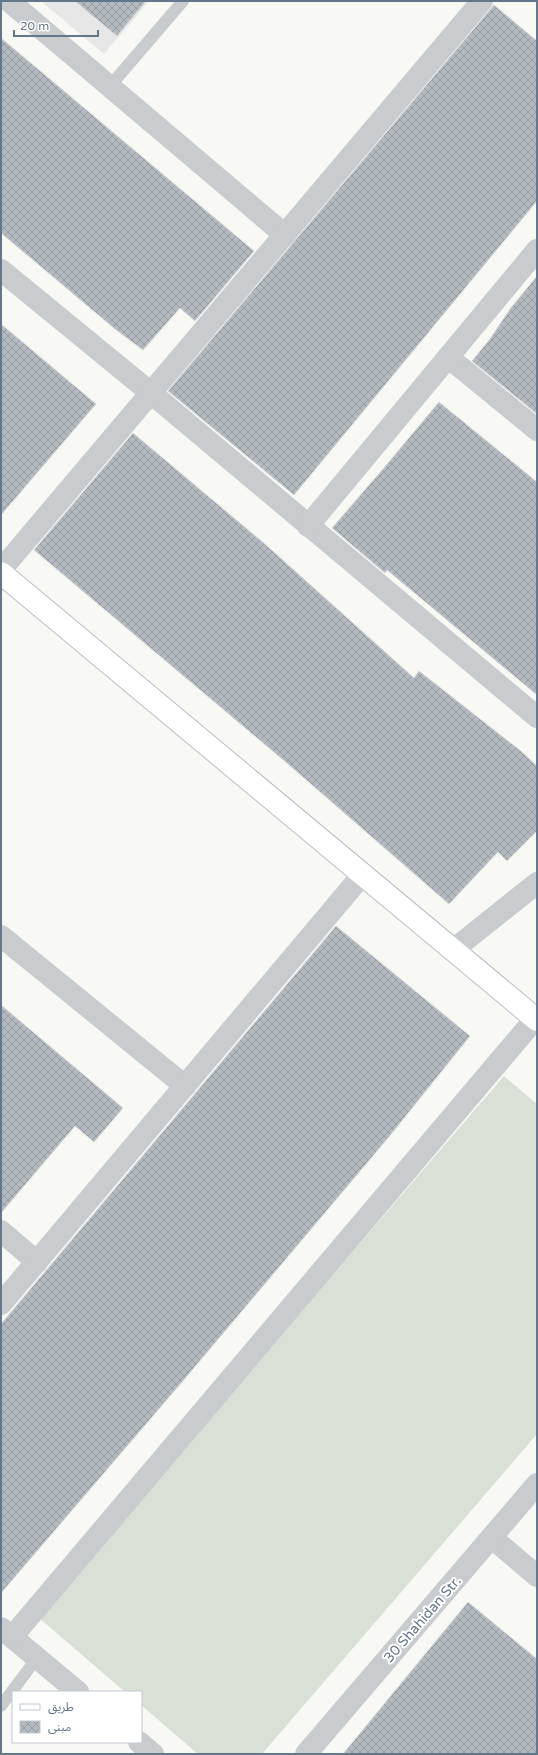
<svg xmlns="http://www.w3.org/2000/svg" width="538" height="1755" font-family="'Varela Round','Noto Sans Arabic',sans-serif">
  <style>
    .built { fill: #e6e7e6 }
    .grass { fill: #d9e1d6 }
    .building { fill: url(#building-cross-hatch); stroke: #dadad7 }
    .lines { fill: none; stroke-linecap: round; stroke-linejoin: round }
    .secondary-casing { stroke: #babfc4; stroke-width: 24 }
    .lane { stroke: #c8cccf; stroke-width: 12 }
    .street { stroke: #c8cccf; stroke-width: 22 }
    .secondary { stroke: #fff; stroke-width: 22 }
    .labels { text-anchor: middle; stroke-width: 4; stroke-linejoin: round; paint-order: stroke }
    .street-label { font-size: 14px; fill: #647689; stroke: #fff }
  </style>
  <defs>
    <pattern id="building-cross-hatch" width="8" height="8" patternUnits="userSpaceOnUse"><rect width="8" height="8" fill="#b3bac0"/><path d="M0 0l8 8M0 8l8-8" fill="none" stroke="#959ca2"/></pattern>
  </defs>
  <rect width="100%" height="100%" fill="#f8f8f5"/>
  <polygon class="built" points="41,1 149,1 104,54"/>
  <polygon class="grass" points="504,1076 537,1104 537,1434 262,1754 198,1754 141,1705 141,1692 125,1692 38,1617"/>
  <g class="building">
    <polygon points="75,1 146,1 117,36"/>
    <polygon points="494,5 537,41 537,201 294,495 168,391"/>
    <polygon points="1,38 254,251 195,321 180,308 143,350 115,329 1,233"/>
    <polygon points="537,276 537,414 472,361 490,339 510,309"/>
    <polygon points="1,324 96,404 1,515"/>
    <polygon points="439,402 537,482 537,695 387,570 385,573 332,528 383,469"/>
    <polygon points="133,433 266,545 414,678 419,671 522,752 537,766 537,831 507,861 498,852 449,904 288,764 34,550"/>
    <polygon points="336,926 470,1036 388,1138 182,1382 1,1593 1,1324"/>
    <polygon points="1,1005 123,1108 94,1142 75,1126 1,1213"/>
    <polygon points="468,1602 537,1659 537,1754 343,1754"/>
  </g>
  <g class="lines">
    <defs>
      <polyline id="secondary" points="1,573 537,1020"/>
    </defs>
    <use href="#secondary" class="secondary-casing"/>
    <g class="lane">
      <polyline points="110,86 183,1"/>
      <polyline points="1,1706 37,1658"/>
    </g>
    <g class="street">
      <polyline points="9,1 285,235"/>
      <polyline points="1,270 151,393 537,717"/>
      <polyline points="448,357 537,430"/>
      <polyline points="308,526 537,250"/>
      <polyline points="1,570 482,1"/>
      <polyline points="1,936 185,1086"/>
      <polyline points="453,950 537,883"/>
      <polyline points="1,1231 37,1262"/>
      <polyline points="1,1304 363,874"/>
      <polyline points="492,1538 537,1576"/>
      <polyline points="1,1628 78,1692"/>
      <polyline points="12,1637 535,1019"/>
      <polyline points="139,1742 153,1754"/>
      <polyline points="306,1754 537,1484"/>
    </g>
    <use href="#secondary" class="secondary"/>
  </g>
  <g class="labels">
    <g class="street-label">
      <text transform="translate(422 1619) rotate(-49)" y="5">30 Shahidan Str.</text>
    </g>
  </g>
  <rect width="538" height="1755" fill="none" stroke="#647689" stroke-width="4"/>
  <rect x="12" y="1691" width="130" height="52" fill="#ffffff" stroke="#c1c8d0"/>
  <rect x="20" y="1704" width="20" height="6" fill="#ffffff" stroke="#c1c8d0"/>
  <text x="48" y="1711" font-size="12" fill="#647689">طريق</text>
  <rect x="20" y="1721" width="20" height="12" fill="url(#building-cross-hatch)" stroke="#c1c8d0"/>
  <text x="48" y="1731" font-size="12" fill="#647689">مبنى</text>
  <path d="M14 30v6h84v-6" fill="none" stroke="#647689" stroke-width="2"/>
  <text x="20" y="30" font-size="12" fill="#647689" stroke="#ffffff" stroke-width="3" paint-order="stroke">20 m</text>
</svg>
